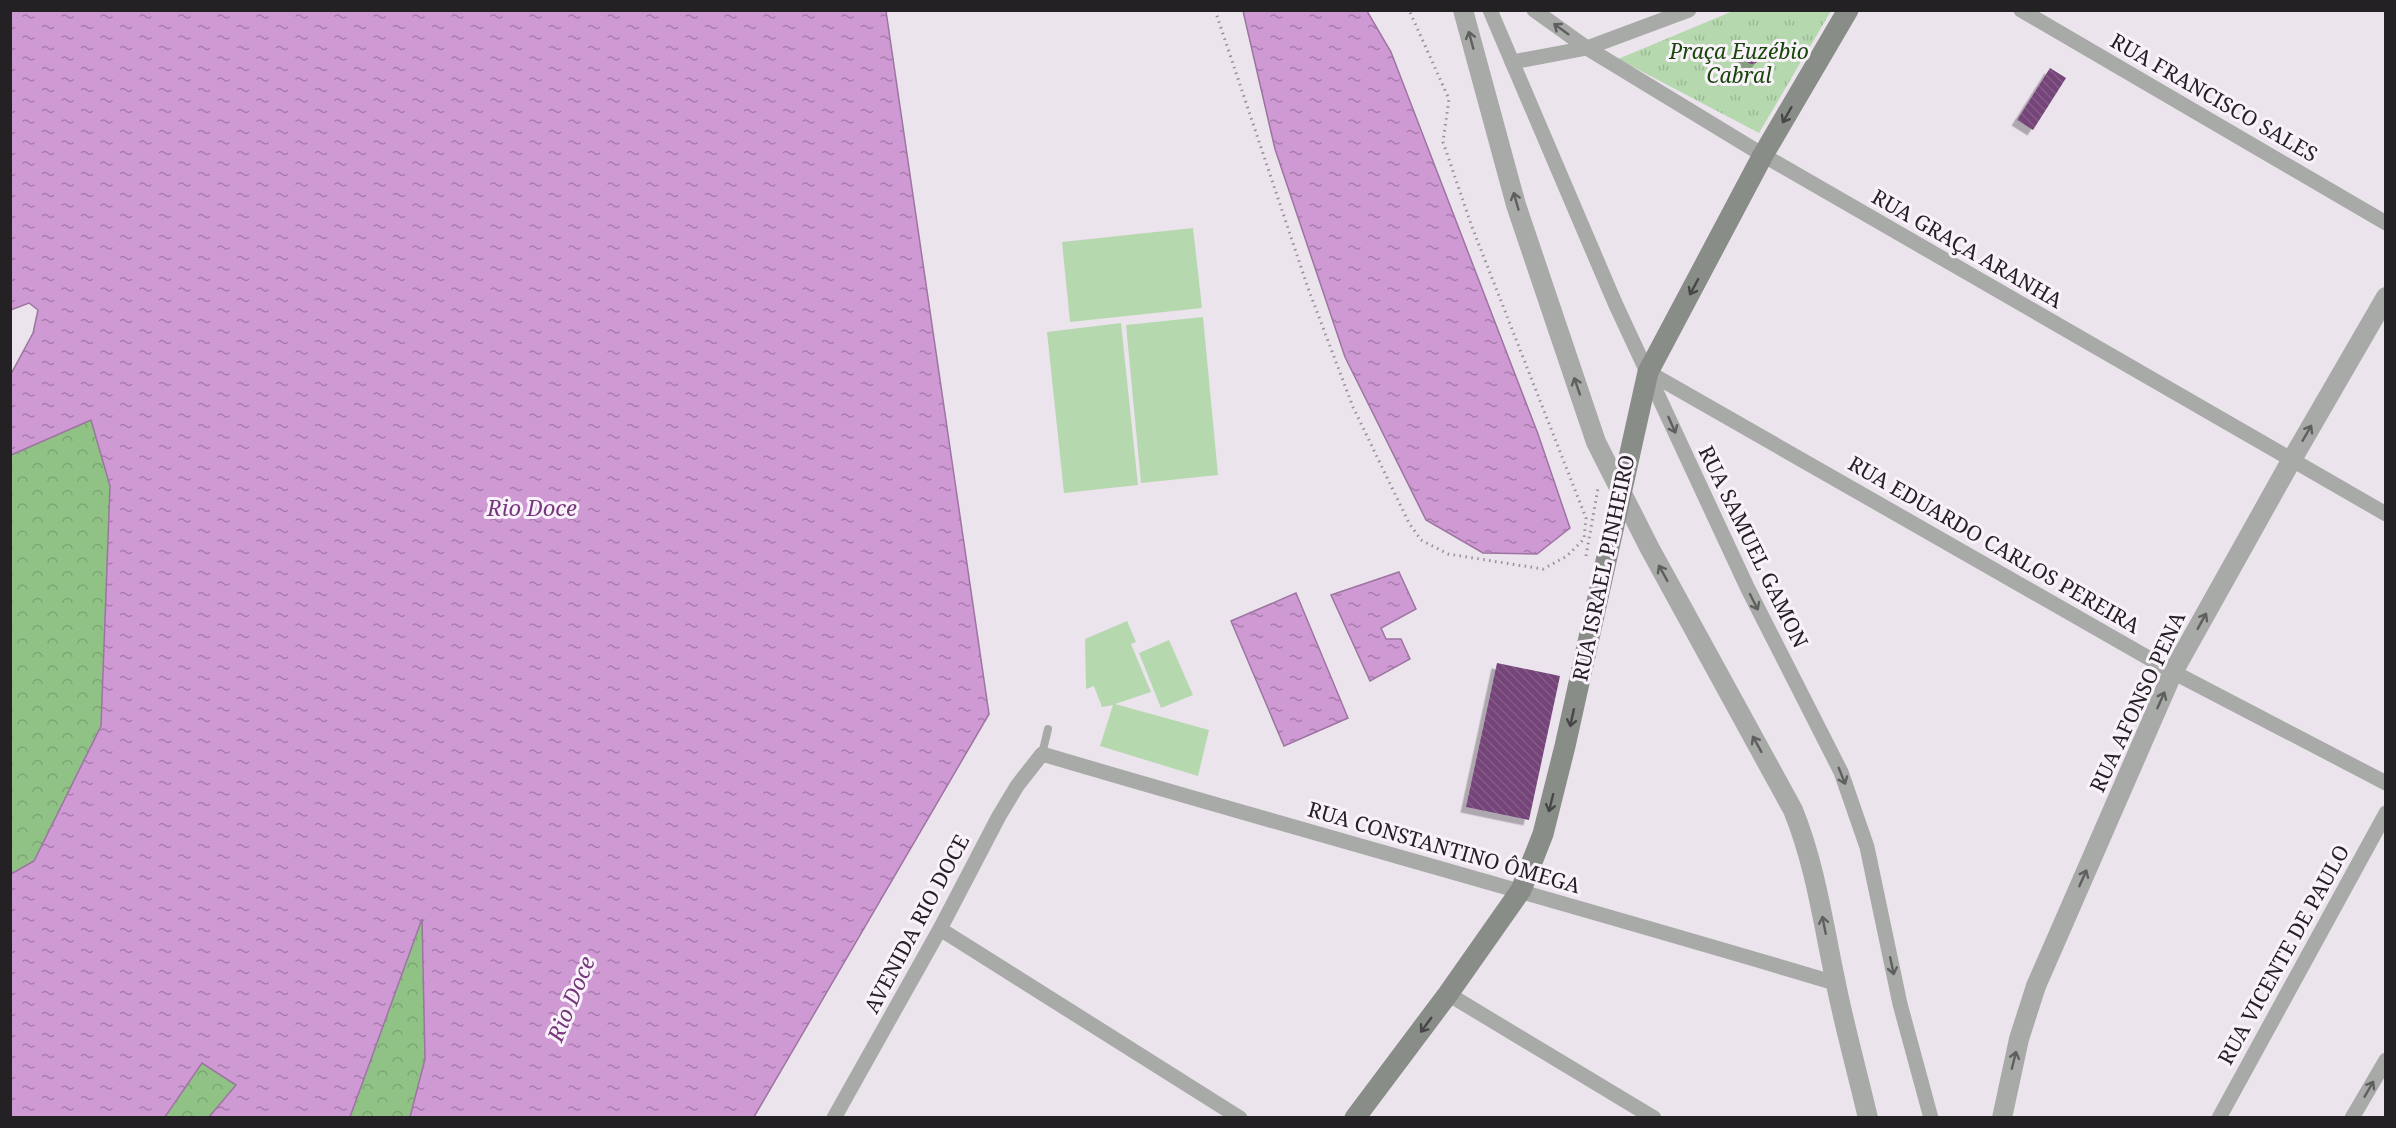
<svg xmlns="http://www.w3.org/2000/svg" width="2396" height="1128" font-family="'Noto Serif',serif">
  <style>
    .forest { fill: url(#forest-crowns) }
    .park { fill: url(#park-tufts) }
    .garden { fill: #b6d8af }
    .water { fill: url(#water-ripples); stroke: #9c75a0; stroke-width: 1.5 }
    .building { fill: url(#building-back-hatch); filter: url(#shadow) }
    .lines { fill: none; stroke-linecap: round; stroke-linejoin: round }
    .path { stroke: #969097; stroke-width: 3; stroke-dasharray: 1.5 4.5; stroke-linecap: butt }
    .service { stroke: #a7aaa6; stroke-width: 8 }
    .minor { stroke: #a7aaa6; stroke-width: 15 }
    .tertiary { stroke: #a7aaa6; stroke-width: 20 }
    .secondary { stroke: #888d87; stroke-width: 21 }
    .oneway { stroke: #5f5f5f }
    .oneway2 { stroke: #474747 }
    .labels { text-anchor: middle; stroke-width: 6; stroke-linejoin: round; paint-order: stroke }
    .park-label { font-size: 21px; font-style: italic; fill: #164709; stroke: #faf2fa }
    .street-label { font-size: 21px; fill: #242125; stroke: #faf2fa }
    .water-label { font-size: 22px; font-style: italic; fill: #77377e; stroke: #faf2fa }
  </style>
  <defs>
    <pattern id="forest-crowns" width="20" height="18" patternUnits="userSpaceOnUse" patternTransform="scale(1.5)"><rect width="20" height="18" fill="#90c285"/><path d="M2 6a3 3 0 1 1 6 0M12 15a3 3 0 1 1 6 0" fill="none" stroke="#7ca673"/></pattern>
    <pattern id="park-tufts" width="24" height="20" patternUnits="userSpaceOnUse" patternTransform="scale(1.5)"><rect width="24" height="20" fill="#b6d8af"/><path d="M3 7l-1-3M5 7V3M7 7l1-3M15 17l-1-3M17 17v-4M19 17l1-3" fill="none" stroke="#9cb996"/></pattern>
    <pattern id="water-ripples" width="26" height="14" patternUnits="userSpaceOnUse" patternTransform="scale(1.5)"><rect width="26" height="14" fill="#cf99d4"/><path d="M2 4q2-2 4 0t4 0M15 11q2-2 4 0t4 0" fill="none" stroke="#a87cac"/></pattern>
    <pattern id="building-back-hatch" width="6" height="6" patternUnits="userSpaceOnUse" patternTransform="scale(1.5)"><rect width="6" height="6" fill="#744479"/><path d="M-1 5l2 2M0 0l6 6M5-1l2 2" fill="none" stroke="#835c87"/></pattern>
    <filter id="shadow"><feDropShadow dx="-5.5" dy="5.5" stdDeviation="0" flood-color="#0004"/></filter>
  </defs>
  <rect width="100%" height="100%" fill="#ece4ed"/>
  <g class="forest">
    <polygon points="91,420 110,486 101,726 34,862 11,874 11,455"/>
    <polygon points="422,917 425,1059 410,1117 350,1118"/>
    <polygon points="202,1063 237,1085 209,1117 165,1118"/>
  </g>
  <polygon class="park" points="1733,11 1831,11 1759,133 1618,59"/>
  <g class="garden">
    <polygon points="1193,228 1202,308 1070,322 1062,242"/>
    <polygon points="1203,317 1218,475 1141,483 1126,325"/>
    <polygon points="1121,323 1138,485 1064,493 1047,332"/>
    <polygon points="1127,621 1136,642 1131,644 1151,692 1115,704 1209,730 1198,776 1100,746 1113,705 1102,707 1094,686 1086,689 1085,639"/>
    <polygon points="1169,640 1193,695 1161,708 1139,653"/>
  </g>
  <g class="water">
    <polygon points="11,10 886,11 989,714 754,1117 410,1117 425,1059 422,919 350,1117 209,1117 236,1085 202,1063 165,1117 11,1117 11,874 34,861 101,726 110,486 91,420 11,455 11,374 33,333 38,310 29,303 11,310"/>
    <polygon points="1243,11 1367,11 1391,52 1538,434 1570,528 1537,554 1483,553 1426,520 1345,357 1275,149"/>
    <polygon points="1399,572 1416,609 1381,628 1386,639 1401,639 1410,659 1370,681 1331,595"/>
    <polygon points="1296,593 1348,718 1284,746 1231,621"/>
  </g>
  <g class="building">
    <circle cx="1752" cy="55" r="9"/>
    <polygon points="2050,68 2066,78 2033,130 2017,120"/>
    <polygon points="1497,663 1560,676 1529,820 1466,807"/>
  </g>
  <g class="lines">
    <g class="path">
      <polyline points="1215,10 1308,288 1353,407 1409,523 1421,540 1448,554 1543,569 1567,556 1584,539 1586,518 1472,227 1443,142 1449,99 1409,10"/>
      <polyline points="1586,556 1598,488"/>
    </g>
    <polyline class="service" points="1042,754 1048,729"/>
    <g class="minor">
      <polyline points="1490,10 1615,303 1748,589 1841,772 1867,847 1900,1004 1931,1118"/>
      <polyline points="1534,10 1587,48 1763,155 2386,514"/>
      <polyline points="2021,10 2386,223"/>
      <polyline points="1512,62 1587,48 1689,10"/>
      <polyline points="1648,372 2173,672 2386,783"/>
      <polyline points="940,929 1240,1118"/>
      <polyline points="1448,994 1654,1118"/>
      <path d="M834,1118L940,929L999,816L1017,786L1042,754C1306,832 1571,904 1835,983"/>
      <polyline points="2219,1118 2386,813"/>
      <polyline points="2352,1118 2386,1060"/>
    </g>
    <g class="tertiary">
      <path d="M1463,10L1516,205L1596,442L1649,547L1793,810C1815,864 1823,922 1835,979C1844,1025 1857,1071 1868,1118"/>
      <polyline points="2002,1118 2019,1039 2036,986 2173,672 2291,461 2386,297"/>
    </g>
    <polyline class="secondary" points="1355,1118 1448,994 1521,890 1543,834 1565,746 1648,372 1763,155 1848,10"/>
  </g>
  <defs><path id="oneway-shaft" d="M-6 0H5M1.5-3L5.5 0L1.5 3" fill="none" stroke-width="1.6" stroke-linecap="round" stroke-linejoin="round" transform="scale(1.5)"/></defs>
  <g class="oneway">
    <use href="#oneway-shaft" transform="translate(1561 29) rotate(-144)"/>
    <use href="#oneway-shaft" transform="translate(1471 40) rotate(-105)"/>
    <use href="#oneway-shaft" transform="translate(1516 201) rotate(-106)"/>
    <use href="#oneway-shaft" transform="translate(1577 386) rotate(-109)"/>
    <use href="#oneway-shaft" transform="translate(1672 425) rotate(66)"/>
    <use href="#oneway-shaft" transform="translate(2307 433) rotate(-60)"/>
    <use href="#oneway-shaft" transform="translate(1663 573) rotate(-119)"/>
    <use href="#oneway-shaft" transform="translate(1754 602) rotate(63)"/>
    <use href="#oneway-shaft" transform="translate(2202 621) rotate(-61)"/>
    <use href="#oneway-shaft" transform="translate(2161 700) rotate(-66)"/>
    <use href="#oneway-shaft" transform="translate(1757 744) rotate(-119)"/>
    <use href="#oneway-shaft" transform="translate(1842 776) rotate(68)"/>
    <use href="#oneway-shaft" transform="translate(2083 878) rotate(-66)"/>
    <use href="#oneway-shaft" transform="translate(1824 925) rotate(-101)"/>
    <use href="#oneway-shaft" transform="translate(1892 966) rotate(78)"/>
    <use href="#oneway-shaft" transform="translate(2014 1060) rotate(-76)"/>
    <use href="#oneway-shaft" transform="translate(2369 1089) rotate(-60)"/>
  </g>
  <g class="oneway2">
    <use href="#oneway-shaft" transform="translate(1787 115) rotate(120)"/>
    <use href="#oneway-shaft" transform="translate(1694 287) rotate(118)"/>
    <use href="#oneway-shaft" transform="translate(1572 718) rotate(102)"/>
    <use href="#oneway-shaft" transform="translate(1551 803) rotate(104)"/>
    <use href="#oneway-shaft" transform="translate(1426 1025) rotate(126)"/>
  </g>
  <g class="labels">
    <g class="park-label">
      <text x="1739" y="59">Praça Euzébio<tspan x="1739" dy="24">Cabral</tspan></text>
    </g>
    <g class="street-label">
      <text transform="translate(2214 98) rotate(30)" y="7">RUA FRANCISCO SALES</text>
      <text transform="translate(1967 249) rotate(30)" y="7">RUA GRAÇA ARANHA</text>
      <text transform="translate(1994 545) rotate(30)" y="7">RUA EDUARDO CARLOS PEREIRA</text>
      <text transform="translate(1753 547) rotate(64)" y="7">RUA SAMUEL GAMON</text>
      <text transform="translate(1604 568) rotate(-78)" y="7">RUA ISRAEL PINHEIRO</text>
      <text transform="translate(2138 702) rotate(-65)" y="7">RUA AFONSO PENA</text>
      <text transform="translate(1444 848) rotate(16)" y="7">RUA CONSTANTINO ÔMEGA</text>
      <text transform="translate(917 924) rotate(-62)" y="7">AVENIDA RIO DOCE</text>
      <text transform="translate(2284 955) rotate(-61)" y="7">RUA VICENTE DE PAULO</text>
    </g>
    <g class="water-label">
      <text x="532" y="516">Rio Doce</text>
      <text transform="translate(571 999) rotate(-68)" y="8">Rio Doce</text>
    </g>
  </g>
  <rect width="2396" height="1128" fill="none" stroke="#242125" stroke-width="24"/>
</svg>
